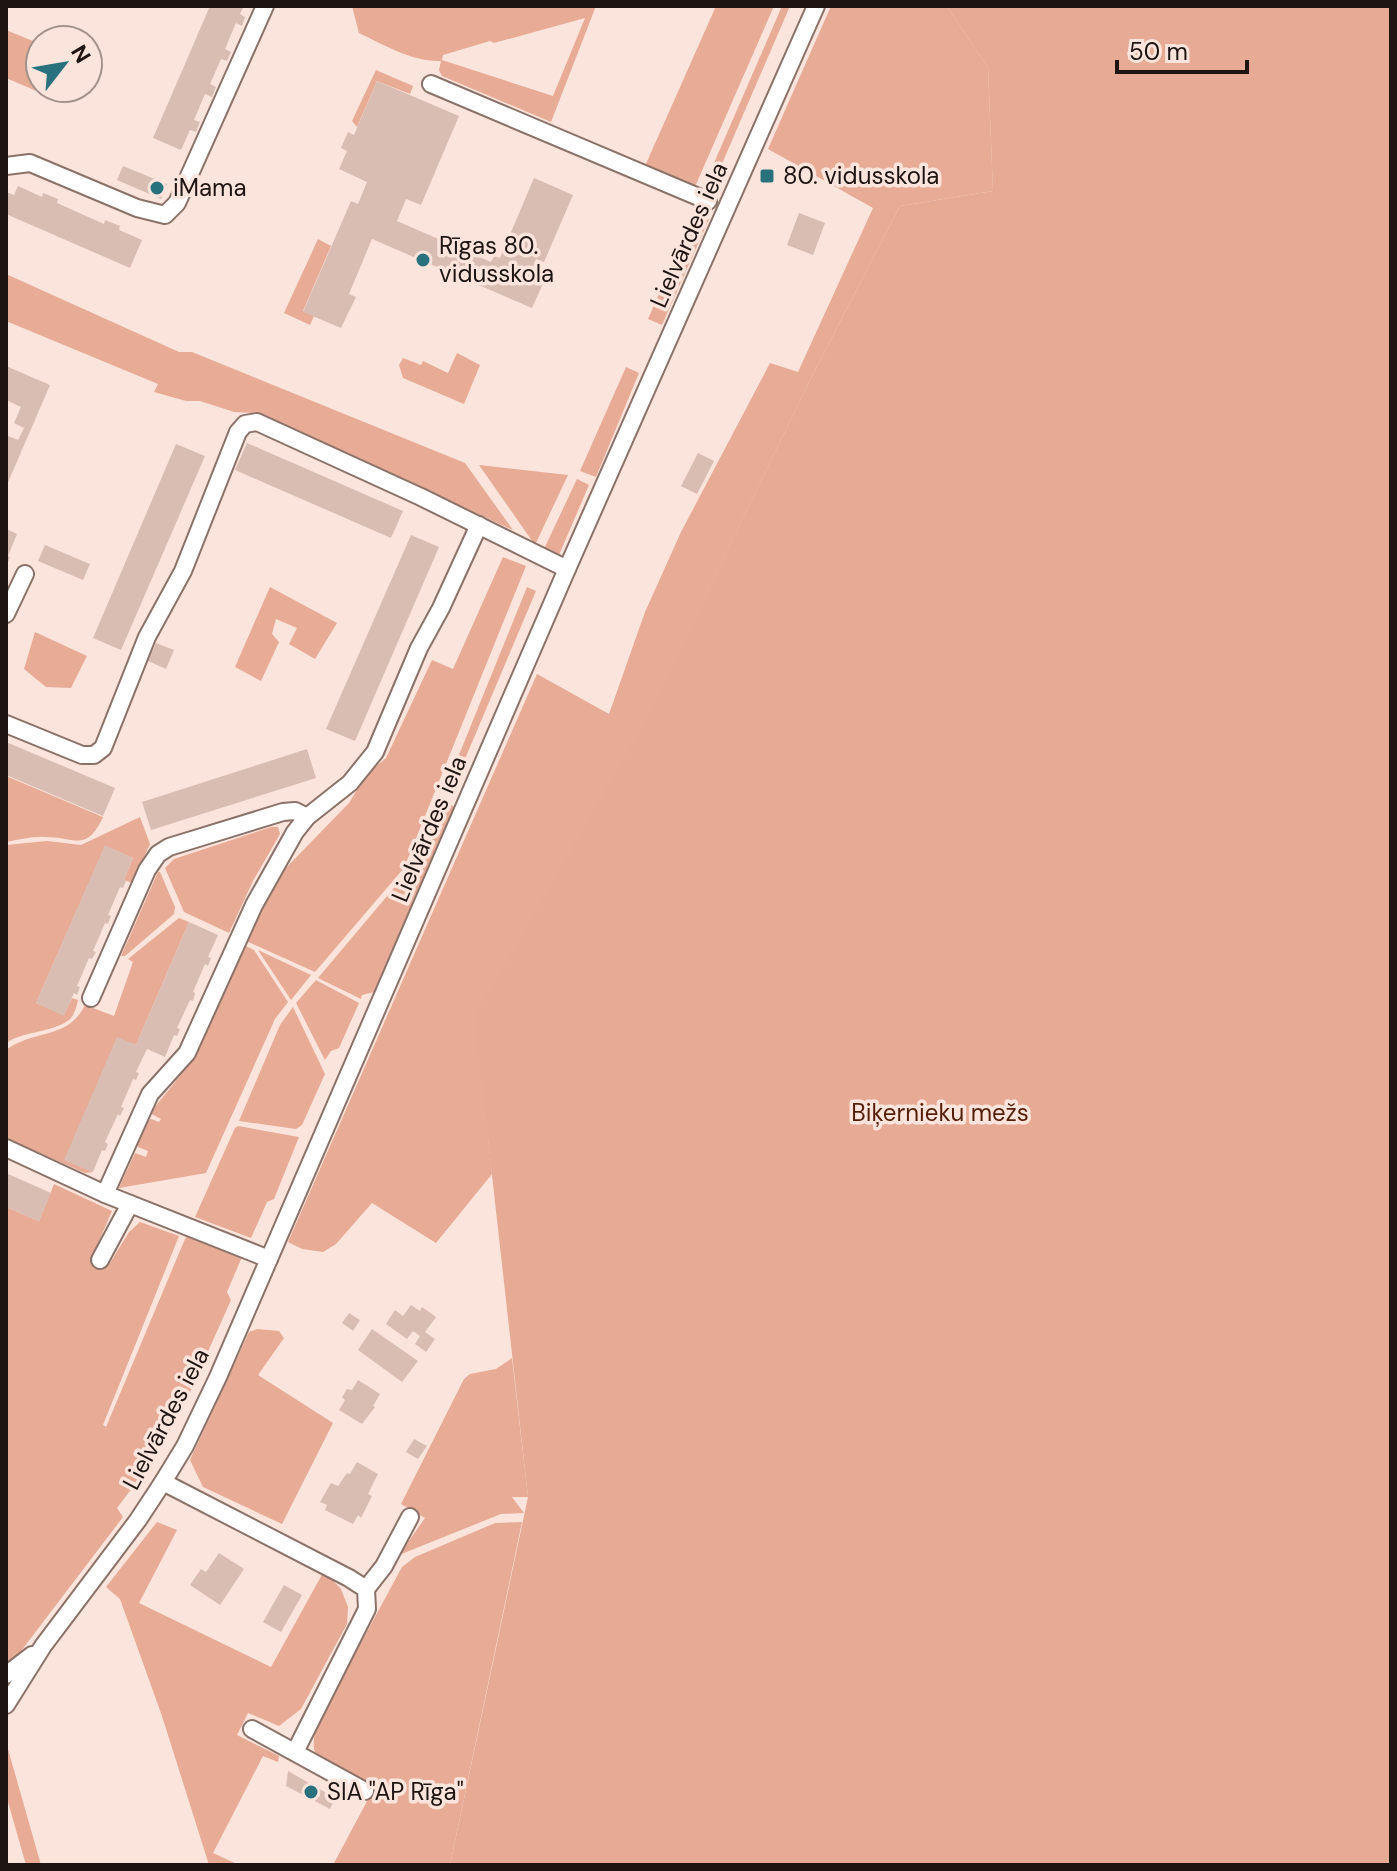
<svg xmlns="http://www.w3.org/2000/svg" width="1397" height="1871" font-family="'DM Sans',sans-serif">
  <style>
    .green { fill: #e7ab96; fill-rule: evenodd }
    .forest { fill: #e7ab95 }
    .building { fill: #d9bdb3 }
    .lines { fill: none; stroke-linecap: round; stroke-linejoin: round }
    .street-casing { stroke: #8b7269; stroke-width: 20 }
    .street { stroke: #fff; stroke-width: 16 }
    .poi-dot { fill: #2a717e; stroke: #fbe4dc; stroke-width: 3 }
    .labels { text-anchor: middle; stroke-width: 7; stroke-linejoin: round; paint-order: stroke }
    .poi-label { font-size: 24px; fill: #1e1411; stroke: #fbe4dc; text-anchor: start }
    .street-label { font-size: 24px; fill: #1e1411; stroke: #fbe4dc }
    .park-label { font-size: 24px; fill: #541e08; stroke: #fbe4dc }
  </style>
  <rect width="100%" height="100%" fill="#fbe4dc"/>
  <g class="green">
    <path d="M352,6H596L551,122L442,76L439,70L441,61C413,62 384,45 359,33ZM585,18L553,96L442,60L443,55L490,41L494,43Z"/>
    <polygon points="716,6 774,6 694,189 645,166"/>
    <polygon points="782,6 790,6 721,166 714,163"/>
    <polygon points="831,6 947,6 988,67 993,191 900,206 812,376 643,725 475,1013 492,1174 436,1243 372,1203 336,1244 323,1252 302,1249 288,1242 537,674 609,714 645,612 681,532 770,363 798,372 873,208 768,149"/>
    <polygon points="6,30 40,44 39,92 6,78"/>
    <polygon points="376,70 413,86 410,94 377,81 357,127 352,121"/>
    <polygon points="709,219 662,325 648,319 688,228"/>
    <polygon points="318,239 331,246 303,311 314,316 310,325 284,313"/>
    <polygon points="6,274 179,352 192,352 465,463 513,530 255,413 234,412 200,401 186,401 154,392 158,384 6,321"/>
    <polygon points="457,353 480,365 464,404 403,378 399,365 403,358 421,365 423,361 448,373"/>
    <polygon points="626,367 639,373 596,477 580,471"/>
    <polygon points="479,465 568,475 535,545"/>
    <polygon points="577,479 589,485 559,555 544,549"/>
    <polygon points="503,557 526,566 404,868 315,972 246,941 281,873 349,803 366,775 386,758 432,660 453,669"/>
    <polygon points="270,587 337,623 315,659 289,644 297,628 276,619 272,634 279,642 261,681 235,667"/>
    <polygon points="527,587 536,591 454,785 448,782"/>
    <polygon points="35,632 87,656 71,688 46,687 24,669"/>
    <path d="M6,776L103,817C86,853 76,837 45,837C32,836 19,840 6,842Z"/>
    <polygon points="439,798 455,807 374,992 362,995 361,999 318,978 409,870"/>
    <path d="M140,817L150,844L132,883L124,880L133,858L105,846L36,1003L64,1015L72,998L78,1000C76,1008 74,1018 66,1022C48,1033 24,1031 6,1043V845L47,841L81,845Z"/>
    <polygon points="271,827 278,827 280,834 253,881 229,933 184,912 165,868 174,859"/>
    <polygon points="158,872 160,872 175,907 174,914 125,956 121,956"/>
    <path d="M179,918L189,922L136,1045L117,1038L65,1160L93,1172L85,1173L6,1138V1050C34,1029 68,1040 85,1005L114,1016L133,962L128,959Z"/>
    <polygon points="246,946 254,950 288,1002 275,1019 206,1173 119,1188 135,1153 146,1157 148,1151 138,1147 136,1143 147,1121 151,1119 159,1122 161,1119 150,1113 192,1061"/>
    <polygon points="258,950 311,975 291,1000"/>
    <polygon points="316,980 359,1003 339,1048 331,1051 325,1060 296,1003"/>
    <polygon points="293,1007 325,1074 302,1125 296,1129 239,1121 280,1025"/>
    <polygon points="238,1126 299,1137 274,1199 267,1202 251,1238 195,1217 235,1128"/>
    <polygon points="54,1184 112,1211 93,1255 110,1263 129,1232 140,1222 179,1236 103,1425 106,1427 185,1239 188,1236 242,1257 227,1292 231,1300 189,1394 156,1456 117,1508 123,1517 18,1655 6,1666 6,1207 39,1221"/>
    <polygon points="257,1329 279,1331 284,1338 258,1375 333,1423 282,1524 203,1487 190,1460 249,1332"/>
    <polygon points="512,1358 528,1497 512,1497 524,1513 501,1514 399,1555 425,1518 401,1504 464,1379 470,1374 496,1369"/>
    <polygon points="157,1522 177,1530 139,1603 271,1667 324,1571 341,1589 348,1607 347,1624 301,1709 279,1726 248,1713 237,1735 279,1756 278,1762 263,1756 213,1853 239,1865 209,1865 162,1716 120,1599 106,1587"/>
    <path d="M522,1522L450,1865H333L373,1790C360,1782 321,1765 315,1752C312,1744 315,1734 316,1726L402,1567L415,1557L495,1523Z"/>
    <polygon points="6,1742 41,1865 26,1865 6,1795"/>
  </g>
  <polygon class="forest" points="947,6 1391,6 1391,1865 450,1865 528,1497 474,1014 643,724 812,376 900,206 993,191 988,67"/>
  <g class="building">
    <polygon points="210,6 244,6 240,14 245,17 242,26 236,23 225,49 231,52 227,61 221,59 210,84 216,87 212,97 205,94 194,120 200,122 196,132 190,130 181,150 153,138"/>
    <polygon points="377,81 459,116 421,205 406,199 397,221 491,262 494,256 500,258 534,178 573,195 544,262 536,259 532,270 546,277 532,308 372,239 349,294 356,297 341,328 303,312 351,201 358,204 367,182 339,169 347,151 341,148 348,132 354,135"/>
    <polygon points="123,166 167,184 161,199 117,180"/>
    <polygon points="18,186 42,197 43,193 58,199 57,203 104,224 105,220 120,226 119,230 142,240 130,268 6,214 6,192 14,195"/>
    <polygon points="799,213 825,223 813,255 787,245"/>
    <polygon points="6,366 50,385 6,487 6,441 8,436 18,440 24,428 14,423 21,407 6,400"/>
    <polygon points="247,443 403,511 391,538 235,470"/>
    <polygon points="176,444 205,456 121,650 93,638"/>
    <polygon points="698,453 714,461 697,494 681,486"/>
    <polygon points="6,529 17,534 8,556 10,557 6,567"/>
    <polygon points="411,535 439,547 355,741 326,729"/>
    <polygon points="45,545 90,564 83,580 38,561"/>
    <polygon points="156,643 174,650 166,669 148,661"/>
    <polygon points="6,742 115,788 103,816 6,775"/>
    <polygon points="307,749 316,778 151,830 142,802"/>
    <polygon points="105,845 133,858 124,880 126,881 123,888 120,887 108,915 111,916 108,924 105,923 93,951 96,952 92,959 89,958 77,986 80,987 77,995 74,993 64,1016 36,1003"/>
    <polygon points="189,922 218,935 208,957 211,958 208,966 205,964 193,992 195,993 193,1001 190,1000 177,1028 180,1029 177,1036 174,1035 165,1057 147,1049 136,1072 139,1073 136,1080 133,1079 121,1107 124,1108 120,1116 118,1114 105,1142 108,1144 105,1151 102,1150 93,1172 64,1160 117,1037 136,1045"/>
    <polygon points="6,1173 51,1193 39,1221 6,1207"/>
    <polygon points="411,1305 420,1311 422,1307 436,1317 425,1332 435,1339 426,1352 415,1344 420,1336 413,1331 407,1339 386,1324 395,1310 403,1316"/>
    <polygon points="349,1313 360,1320 353,1331 342,1323"/>
    <polygon points="372,1329 418,1361 402,1382 358,1350"/>
    <polygon points="358,1380 380,1394 373,1406 375,1407 362,1424 339,1410 345,1400 342,1397 347,1389 352,1390"/>
    <polygon points="414,1439 427,1446 418,1459 406,1452"/>
    <polygon points="357,1462 378,1474 368,1494 372,1496 361,1518 358,1515 353,1524 325,1510 327,1505 320,1502 331,1483 338,1486 347,1473 350,1474"/>
    <polygon points="219,1553 244,1569 220,1605 190,1585 201,1569 206,1572"/>
    <polygon points="284,1585 302,1595 281,1632 263,1622"/>
    <polygon points="288,1771 335,1798 330,1809 286,1786"/>
  </g>
  <g class="lines">
    <defs>
      <g id="street">
        <polyline points="431,84 708,201"/>
        <polyline points="6,166 30,163 137,208 165,215 177,203 265,6"/>
        <polyline points="6,614 25,574"/>
        <polyline points="6,724 82,755 94,755 103,748 147,637 183,571 238,432 245,424 257,422 421,497 567,569"/>
        <polyline points="91,998 147,870 158,854 169,847 283,812 295,811 307,817"/>
        <polyline points="6,1148 105,1194 269,1259"/>
        <polyline points="105,1194 150,1094 187,1053 254,905 295,832 307,817 350,783 375,752 419,648 441,608 479,525"/>
        <polyline points="100,1260 130,1204"/>
        <polyline points="163,1482 349,1578 366,1589 367,1609 295,1752"/>
        <polyline points="366,1589 384,1566 410,1517"/>
        <polyline points="6,1675 32,1655"/>
        <polyline points="6,1705 43,1646 138,1520 163,1482 185,1446 218,1377 567,569 816,6"/>
        <polyline points="252,1729 365,1791"/>
      </g>
    </defs>
    <use href="#street" class="street-casing"/>
    <use href="#street" class="street"/>
  </g>
  <g class="poi-dot">
    <rect x="759" y="168" width="16" height="16" rx="4"/>
    <circle cx="157" cy="188" r="8"/>
    <circle cx="423" cy="260" r="8"/>
    <circle cx="311" cy="1792" r="8"/>
  </g>
  <g class="labels">
    <g class="poi-label">
      <text x="783" y="184">80. vidusskola</text>
      <text x="173" y="196">iMama</text>
      <text x="439" y="254">Rīgas 80.<tspan x="439" dy="28">vidusskola</tspan></text>
      <text x="327" y="1800">SIA "AP Rīga"</text>
    </g>
    <g class="street-label">
      <text transform="translate(689 235) rotate(-66)" y="8">Lielvārdes iela</text>
      <text transform="translate(429 829) rotate(-67)" y="8">Lielvārdes iela</text>
      <text transform="translate(166 1419) rotate(-62)" y="8">Lielvārdes iela</text>
    </g>
    <g class="park-label">
      <text x="940" y="1121">Biķernieku mežs</text>
    </g>
  </g>
  <rect width="1397" height="1871" fill="none" stroke="#1e1411" stroke-width="16"/>
  <g transform="translate(64 64) rotate(59)"><circle r="38" fill="#fbe4dc" stroke="#a3918b" stroke-width="2"/>
  <path d="M0-6L14 30L0 20L-14 30Z" fill="#2a717e"/>
  <text y="-12" font-size="22" font-weight="bold" text-anchor="middle" fill="#1e1411">N</text>
  </g>
  <path d="M1117 60v12h130v-12" fill="none" stroke="#1e1411" stroke-width="4"/>
  <text x="1129" y="60" font-size="24" fill="#1e1411" stroke="#fbe4dc" stroke-width="6" paint-order="stroke">50 m</text>
</svg>
